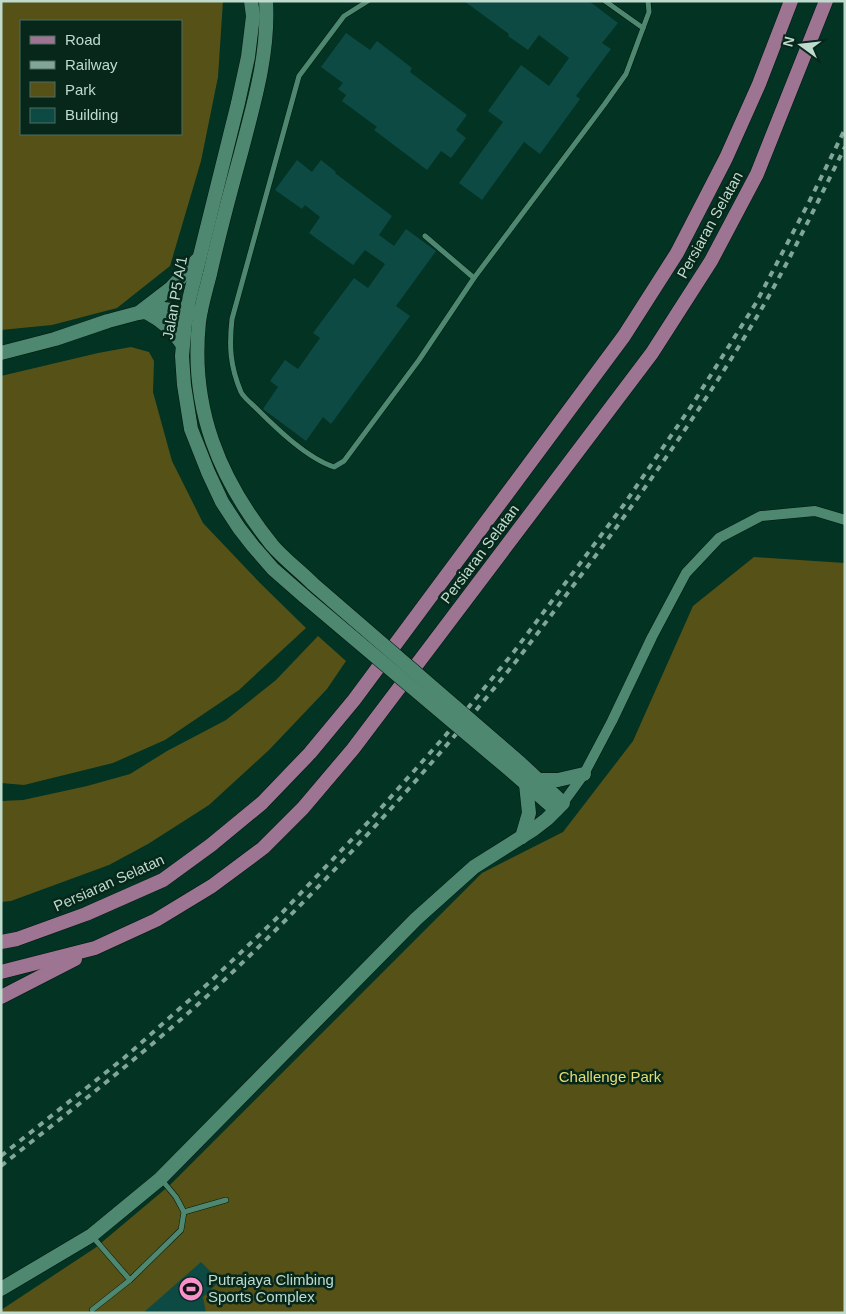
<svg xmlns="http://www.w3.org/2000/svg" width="846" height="1314" font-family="Arial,sans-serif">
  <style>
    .green { fill: #565117; fill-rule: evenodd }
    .building { fill: #0d4a44 }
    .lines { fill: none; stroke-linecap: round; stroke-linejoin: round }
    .service-casing { stroke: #00180e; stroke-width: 6 }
    .minor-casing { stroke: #00180e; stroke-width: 11 }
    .tertiary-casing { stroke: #00180e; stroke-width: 15 }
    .primary-casing { stroke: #00180e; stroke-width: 15 }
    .service { stroke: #4e8870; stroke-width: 5 }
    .minor { stroke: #4e8870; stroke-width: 10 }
    .tertiary { stroke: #4e8870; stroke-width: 14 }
    .primary { stroke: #9d7491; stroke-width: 14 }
    .rail { stroke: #81a596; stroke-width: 4; stroke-dasharray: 6 6; stroke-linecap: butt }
    .tertiary-bridge-casing { stroke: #00180e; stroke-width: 15; stroke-linecap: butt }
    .tertiary-bridge { stroke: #4e8870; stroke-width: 14 }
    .labels { text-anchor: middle; stroke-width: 5; stroke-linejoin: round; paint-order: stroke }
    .street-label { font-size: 15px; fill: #bedbcd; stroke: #07271b }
    .park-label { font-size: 15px; fill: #e5dd72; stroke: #07271b }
    .poi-label { font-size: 15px; fill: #bedbcd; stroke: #07271b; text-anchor: start }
  </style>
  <rect width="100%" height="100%" fill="#023323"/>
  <g class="green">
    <path d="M1,1H223L218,77L201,161L170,266L117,308L52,325L1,330ZM21,21H181V134H21Z"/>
    <polygon points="131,347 149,352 154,361 153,392 172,461 203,523 259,582 306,628 239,690 165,740 113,763 24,785 1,783 1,376 98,353"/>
    <polygon points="754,557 845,563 845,1313 1,1313 1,1310 95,1248 170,1185 482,873 563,832 633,741 693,606"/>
    <polygon points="318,636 346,661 327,689 269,750 209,805 148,844 109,865 11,901 1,902 1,801 23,800 87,786 130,774 167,751 226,720 276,680"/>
  </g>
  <g class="building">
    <polygon points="464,1 589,1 618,23 602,43 611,49 576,96 580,99 540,154 524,142 482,200 459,183 503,122 488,111 521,65 549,86 569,58 539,35 528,50 508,36 509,34"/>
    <polygon points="346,33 370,50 377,41 412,68 410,72 467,115 456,130 466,138 451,158 441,151 427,170 374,130 377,127 342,101 346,95 338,89 343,83 321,67"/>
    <polygon points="297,160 312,172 321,160 336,172 335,173 392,216 379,235 394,246 406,229 436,251 396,306 410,316 331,424 323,417 306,441 263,409 278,387 270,381 285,360 298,369 320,338 313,333 354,278 368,288 385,264 365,250 353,265 309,233 320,217 305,205 302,209 275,190"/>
    <polygon points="201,1262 220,1281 203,1297 206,1313 143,1313"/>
  </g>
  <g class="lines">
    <defs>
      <g id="service">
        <path d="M368,1L344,16L299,76L232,319C229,346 230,366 241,392C244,398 252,404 257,409C277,429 307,458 334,467L344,461L419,360L474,278L604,105L626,74L649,12L648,1"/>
        <polyline points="605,1 643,28"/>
        <polyline points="425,236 474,278"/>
        <polyline points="184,1212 226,1200"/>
        <polyline points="92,1236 130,1280 181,1230 184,1212 176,1197 161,1179"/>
        <polyline points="92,1310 130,1280"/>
      </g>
      <polyline id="minor" points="563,803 584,774 612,721 652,637 686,573 719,538 761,516 815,511 845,520"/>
      <g id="tertiary">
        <polyline points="251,1 253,16 248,57 238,103 186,312 182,356 184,385 191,429 208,472 222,502 239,528 253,546 273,569 305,597"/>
        <path d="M266,1C269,54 254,103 241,153C230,193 219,234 210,274C206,290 201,306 199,322C190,408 219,479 272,545C284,559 300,571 313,584"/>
        <polyline points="141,311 171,288 197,260"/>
        <path d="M146,312C161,320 173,329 182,344"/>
        <polyline points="1,353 55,339 108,321 138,313 164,309 194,313"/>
        <polyline points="510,770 556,810"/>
        <polyline points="537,780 558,780 584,774"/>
        <polyline points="522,837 529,813 526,784"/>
        <polyline points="1,1289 92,1235 160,1179 416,919 474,867 534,829 547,819 563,803 519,762"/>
      </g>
      <g id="primary">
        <polyline points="1,942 17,939 86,914 163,880 211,845 262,803 310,753 354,700 624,336 677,253 726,158 759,84 791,1"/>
        <polyline points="1,972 95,948 156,920 212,886 263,848 303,808 353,749 652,353 711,261 757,174 826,1"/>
        <polyline points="1,997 75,959"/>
      </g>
    </defs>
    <use href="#service" class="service-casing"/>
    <use href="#minor" class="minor-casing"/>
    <use href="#tertiary" class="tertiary-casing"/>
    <use href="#primary" class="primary-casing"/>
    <use href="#service" class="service"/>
    <use href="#minor" class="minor"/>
    <use href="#tertiary" class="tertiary"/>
    <use href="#primary" class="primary"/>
    <g class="rail">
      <polyline points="1,1156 124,1058 212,980 279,916 374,816 445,736 513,653 623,506 692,405 756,303 809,202 845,129"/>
      <path d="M1,1166C75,1107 149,1050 218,986C325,885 425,775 517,660C539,632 560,603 582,574C646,488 708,400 762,308C792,256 818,201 845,147"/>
    </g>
    <defs>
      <g id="tertiary-bridge">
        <polyline points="313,584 519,762"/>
        <polyline points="305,597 510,770"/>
      </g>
    </defs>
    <use href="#tertiary-bridge" class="tertiary-bridge-casing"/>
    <use href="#tertiary-bridge" class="tertiary-bridge"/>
  </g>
  <defs>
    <symbol id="stadium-disc" viewBox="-11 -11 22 22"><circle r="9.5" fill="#f890cc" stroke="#07271b"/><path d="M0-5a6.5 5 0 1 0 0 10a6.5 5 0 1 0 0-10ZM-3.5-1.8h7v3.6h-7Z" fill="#111"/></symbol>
  </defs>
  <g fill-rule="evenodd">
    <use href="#stadium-disc" x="177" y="1275" width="28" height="28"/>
  </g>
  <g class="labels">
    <g class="street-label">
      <text transform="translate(710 225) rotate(-61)" y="5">Persiaran Selatan</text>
      <text transform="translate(175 298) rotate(-80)" y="5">Jalan P5 A/1</text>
      <text transform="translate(480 554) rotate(-53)" y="5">Persiaran Selatan</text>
      <text transform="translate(109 883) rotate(-24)" y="5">Persiaran Selatan</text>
    </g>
    <g class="park-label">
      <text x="610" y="1082">Challenge Park</text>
    </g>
    <g class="poi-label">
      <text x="208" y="1285">Putrajaya Climbing<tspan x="208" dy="17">Sports Complex</tspan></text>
    </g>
  </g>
  <rect width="846" height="1314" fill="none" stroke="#bedbcd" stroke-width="5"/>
  <rect x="20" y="20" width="162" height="115" fill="#07271b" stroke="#506f62"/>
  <rect x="30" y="36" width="25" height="8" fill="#9d7491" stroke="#506f62"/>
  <text x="65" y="45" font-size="15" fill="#bedbcd">Road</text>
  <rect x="30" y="61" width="25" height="8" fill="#81a596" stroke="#506f62"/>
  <text x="65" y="70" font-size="15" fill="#bedbcd">Railway</text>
  <rect x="30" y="82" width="25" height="15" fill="#565117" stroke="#506f62"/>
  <text x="65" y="95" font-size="15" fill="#bedbcd">Park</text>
  <rect x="30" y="108" width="25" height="15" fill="#0d4a44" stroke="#506f62"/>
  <text x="65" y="120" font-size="15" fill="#bedbcd">Building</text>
  <g transform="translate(801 45) rotate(285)" stroke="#07271b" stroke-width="4" paint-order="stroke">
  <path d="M0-4L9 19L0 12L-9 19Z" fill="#bedbcd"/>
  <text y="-8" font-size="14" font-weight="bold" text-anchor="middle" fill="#bedbcd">N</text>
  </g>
</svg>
